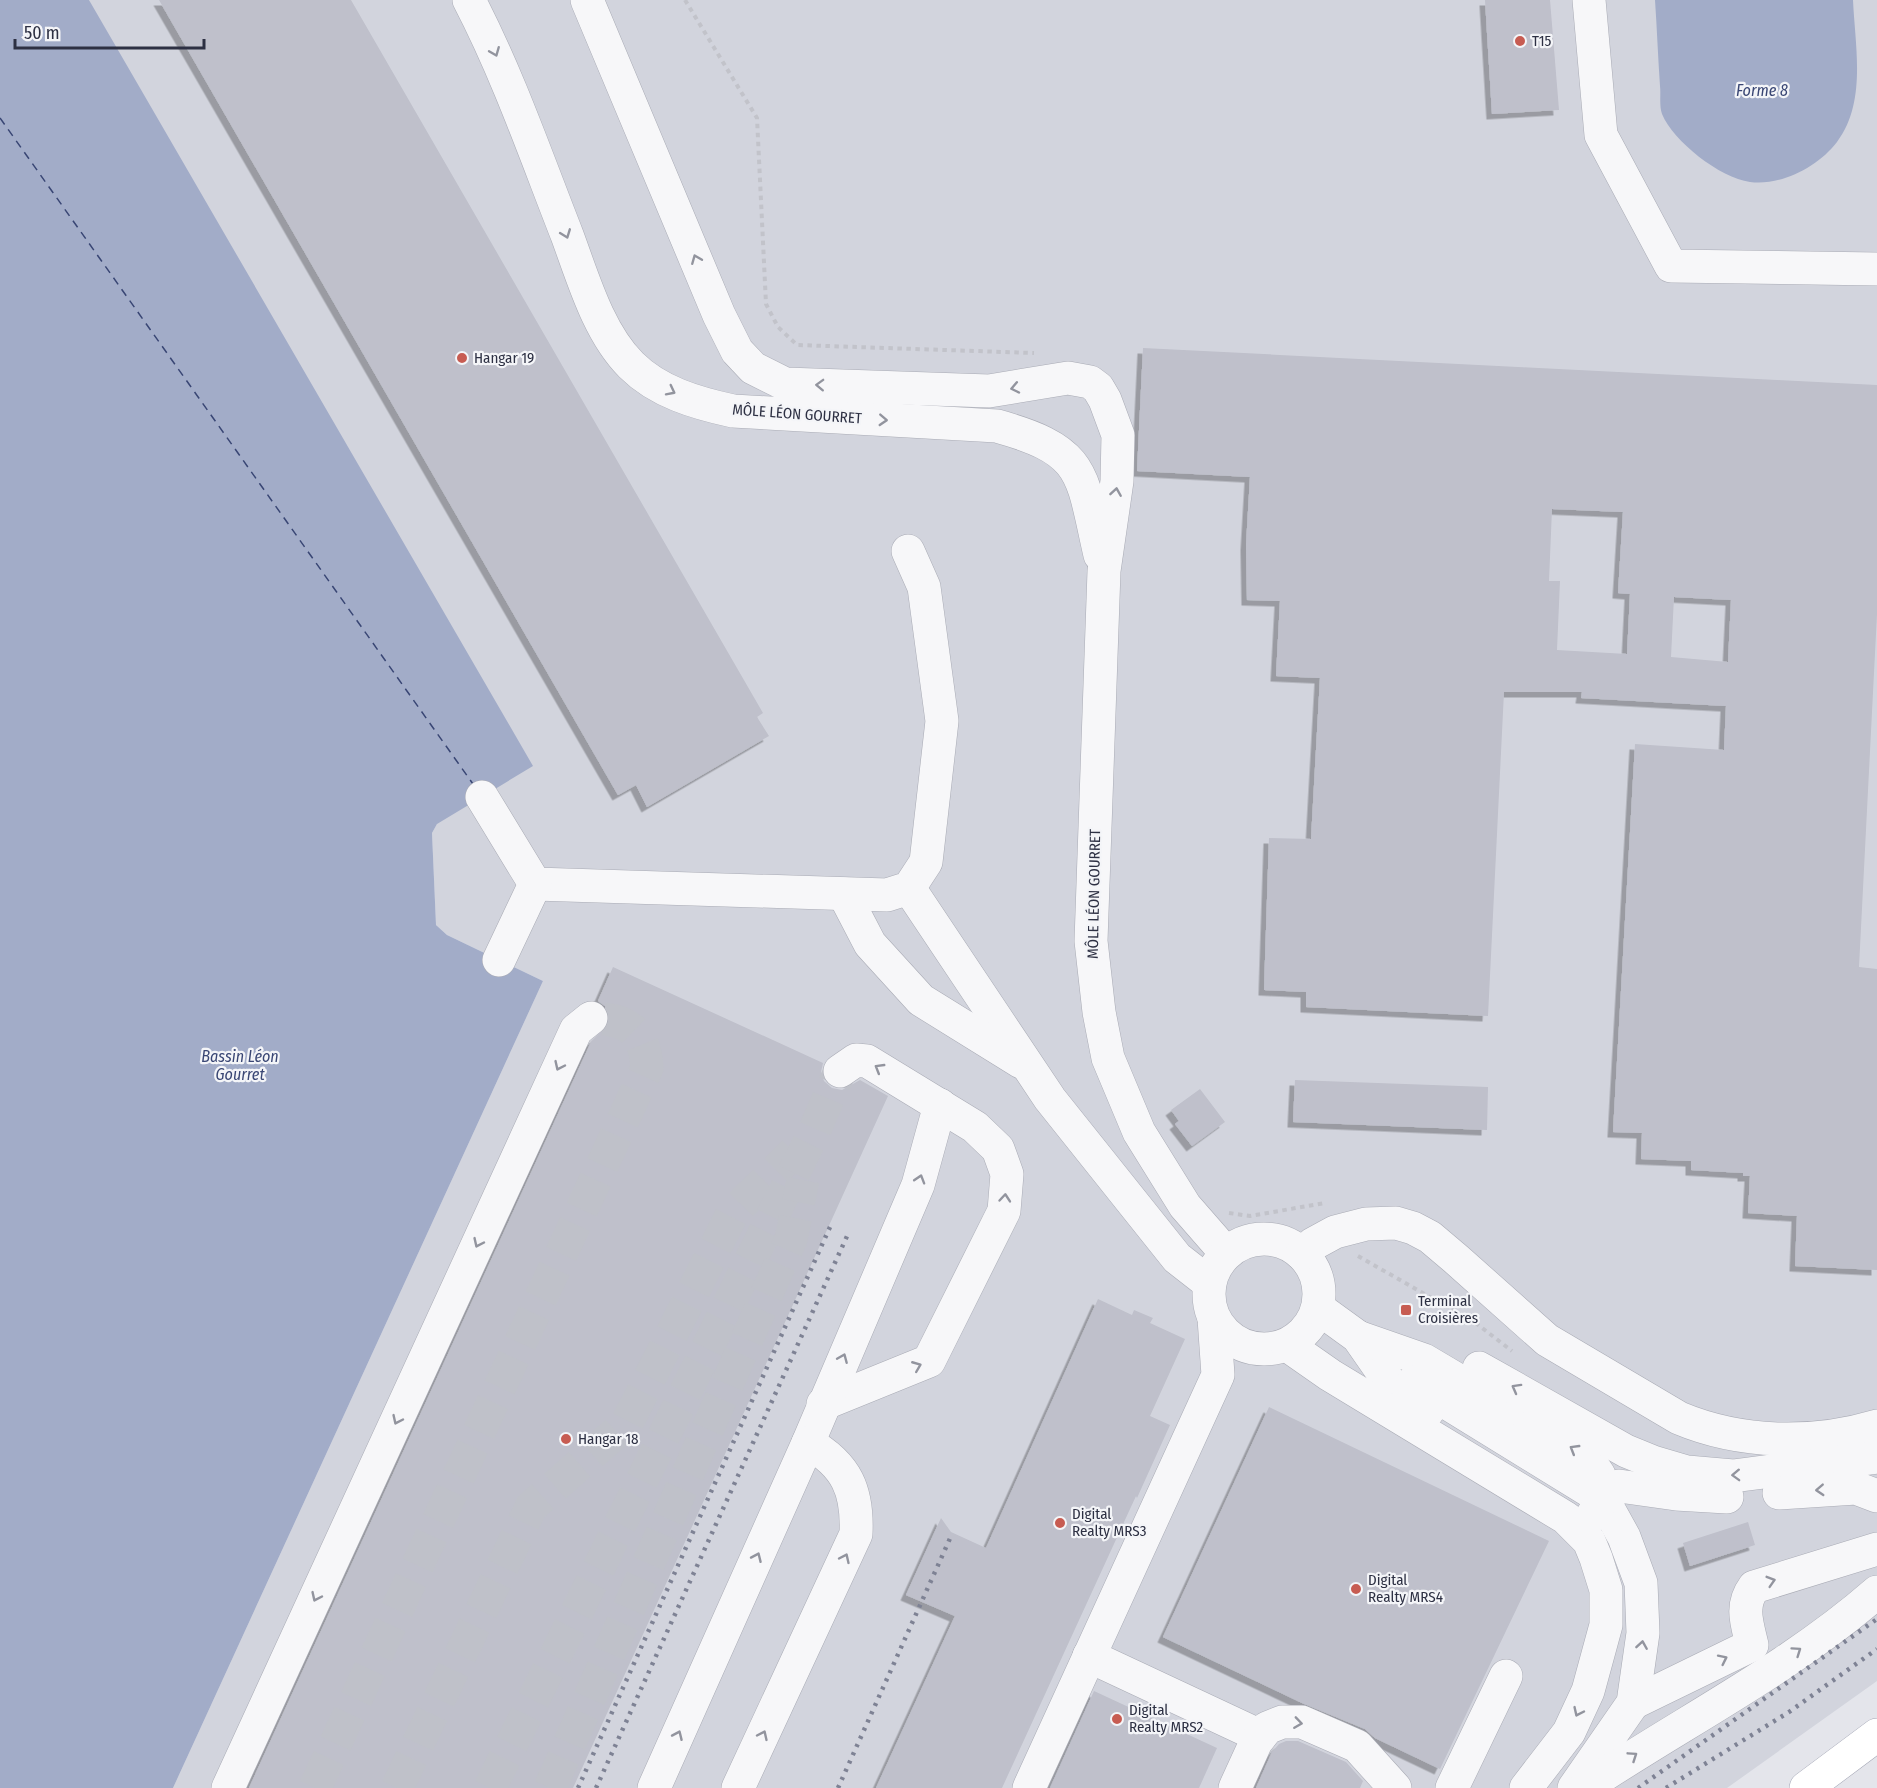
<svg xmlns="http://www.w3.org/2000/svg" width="1877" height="1788" font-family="'Fira Sans Condensed',sans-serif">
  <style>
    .built { fill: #d2d4dd }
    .water { fill: #a2acc8 }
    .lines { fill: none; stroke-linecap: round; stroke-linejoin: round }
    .ferry { stroke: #394674; stroke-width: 1.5; stroke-dasharray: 8 6; stroke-linecap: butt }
    .building { fill: #bfc0cb; fill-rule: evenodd; filter: url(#shadow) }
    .minor-tunnel { stroke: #bfc1c9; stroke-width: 33; stroke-dasharray: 33 16; stroke-linecap: butt }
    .minor-casing { stroke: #a9abb5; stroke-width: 34 }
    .major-casing { stroke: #a4a7b6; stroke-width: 34 }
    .path { stroke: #c2c3ca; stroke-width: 4; stroke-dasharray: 4.5 4.5; stroke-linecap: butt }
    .minor { stroke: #f7f7f9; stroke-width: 33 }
    .major { stroke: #fff; stroke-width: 33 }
    .rail { stroke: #7e8294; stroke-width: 4.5; stroke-dasharray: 3 6; stroke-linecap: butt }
    .oneway { stroke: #92949e }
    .poi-dot { fill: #c75c52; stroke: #f4f5f8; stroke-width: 2 }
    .labels { text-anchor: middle; stroke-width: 4.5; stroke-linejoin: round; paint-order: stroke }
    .poi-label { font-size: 15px; fill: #2d3043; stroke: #f4f5f8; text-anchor: start }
    .street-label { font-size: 15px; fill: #2d3043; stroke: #f4f5f8 }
    .water-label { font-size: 16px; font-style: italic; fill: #394674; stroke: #f4f5f8 }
  </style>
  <defs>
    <filter id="shadow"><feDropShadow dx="-5.5" dy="5.5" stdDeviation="0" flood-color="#0004"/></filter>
  </defs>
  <rect width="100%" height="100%" fill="#e4e5eb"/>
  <polygon class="built" points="89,0 1877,0 1877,1681 1727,1788 173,1788 543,981 447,935 436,925 432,833 437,824"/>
  <g class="water">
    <polygon points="0,0 89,0 533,766 437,824 432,833 436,925 447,935 543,981 173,1788 0,1788"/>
    <path d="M1655,0H1853C1855,46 1867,102 1837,142C1818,167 1781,186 1750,182C1720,178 1673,141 1662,114C1659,106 1661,94 1660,86C1658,58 1657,29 1655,0Z"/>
  </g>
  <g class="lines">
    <polyline class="ferry" points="0,118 473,784"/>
  </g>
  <g class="building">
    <polygon points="159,0 351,0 763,713 757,717 769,736 647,807 636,785 618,795"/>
    <polygon points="1485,0 1550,0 1559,110 1492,114"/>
    <path d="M1143,348L1877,385V614L1859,967L1877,969V1270L1795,1266L1797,1216L1748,1213L1750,1176H1743V1173L1691,1170V1161L1641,1159L1642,1133L1613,1132L1635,744L1724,750L1726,706L1581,698L1582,692H1504L1488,1016L1306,1007V992L1264,990L1269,838L1311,839L1320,678L1276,676L1280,601L1247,600L1246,545L1250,477L1137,471ZM1552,509L1623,512L1618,593L1630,594L1627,654L1557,650L1560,581H1549ZM1674,597L1731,600L1728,662L1671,657Z"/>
    <polygon points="613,967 823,1063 821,1072 824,1081 832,1088 842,1090 860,1080 888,1096 573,1788 249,1788 591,1042 608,1025 609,1015 605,1006 598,1001"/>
    <polygon points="1295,1080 1488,1087 1487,1130 1293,1122"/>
    <polygon points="1200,1089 1225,1122 1192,1146 1175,1124 1179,1121 1171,1110"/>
    <polygon points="1098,1299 1132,1315 1134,1310 1153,1318 1150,1323 1185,1339 1150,1416 1170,1425 1137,1498 1136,1496 1002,1788 876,1788 955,1616 906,1595 941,1518 951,1532 986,1548"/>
    <polygon points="1269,1407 1549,1541 1440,1769 1375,1738 1365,1729 1302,1703 1163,1637"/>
    <polygon points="1748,1522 1755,1545 1690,1566 1683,1543"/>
    <polygon points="1094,1691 1217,1748 1199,1788 1050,1788"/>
    <polygon points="1286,1741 1298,1741 1346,1762 1363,1781 1360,1788 1256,1788 1272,1752 1279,1744"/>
  </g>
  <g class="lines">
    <g class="minor-tunnel">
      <path d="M315,1788L647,1068C645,1030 627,1019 591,1018"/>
      <polyline points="397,1788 531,1507 627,1423 732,1214 794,1152"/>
      <polyline points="490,1788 813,1134 840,1071"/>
      <polyline points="550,1788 791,1239 803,1180"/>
    </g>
    <defs>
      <g id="minor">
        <path d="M469,0C508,75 536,156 567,235C583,278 598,332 631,365C658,392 696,403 733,411L997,426C1087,451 1081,473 1100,555"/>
        <polyline points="587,0 719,315 737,351 753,368 785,384 989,391 1068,378 1090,382 1098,388 1105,400 1118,435 1117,481 1104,571 1091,941 1099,1012 1108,1058 1139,1132 1185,1206 1226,1253"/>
        <polyline points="1589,0 1601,135 1671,266 1877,269"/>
        <polyline points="482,797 535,884 887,895 909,888 926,862 942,721 924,587 908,551"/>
        <polyline points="909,888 1050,1099 1177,1258 1209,1283"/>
        <polyline points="844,894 870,944 921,1000 1021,1062"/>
        <polyline points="499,960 535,884"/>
        <circle cx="1264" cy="1294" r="55"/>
        <path d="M1302,1254L1313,1244L1335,1232L1366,1224L1396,1223L1413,1228L1430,1237L1456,1259L1547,1340L1679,1418C1741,1444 1813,1445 1877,1426"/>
        <polyline points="1318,1308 1358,1337 1397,1393 1428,1411"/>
        <polyline points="1358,1337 1424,1360 1586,1456 1599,1475 1603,1499 1624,1537 1641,1583 1643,1633 1633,1703 1574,1788"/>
        <polyline points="1287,1345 1330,1375 1566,1518 1589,1541 1596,1558 1606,1590 1606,1625 1588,1691 1569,1732 1526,1788"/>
        <polyline points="1479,1368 1626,1451 1653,1462 1687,1472 1733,1476 1877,1457"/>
        <polyline points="1413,1382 1603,1499"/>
        <polyline points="823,1404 929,1361 1004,1211 1007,1174 998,1149 975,1127 867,1061 856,1060 840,1071"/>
        <polyline points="1779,1493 1856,1488 1877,1496"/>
        <polyline points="1592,1516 1603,1499 1619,1486 1676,1494 1727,1497"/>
        <polyline points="1089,1656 1260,1736"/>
        <path d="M1633,1703L1752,1645C1747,1623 1740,1606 1754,1587L1877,1549"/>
        <polyline points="228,1788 576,1030 591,1018"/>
        <polyline points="654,1788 808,1443 918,1185 940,1105"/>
        <path d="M738,1788L856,1534C858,1491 847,1465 808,1443"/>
        <polyline points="1029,1788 1218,1375 1214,1318"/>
        <polyline points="1235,1788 1256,1742 1267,1728 1282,1722 1302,1722 1357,1746 1395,1788"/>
        <polyline points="1452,1788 1506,1676"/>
        <path d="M1584,1788C1681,1723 1789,1669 1877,1592"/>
      </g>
      <polyline id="major" points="1806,1788 1877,1735"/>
    </defs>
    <use href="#minor" class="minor-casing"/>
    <use href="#major" class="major-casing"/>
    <g class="path">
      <polyline points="685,0 757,118 766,304 778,327 797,345 1034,353"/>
      <polyline points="1229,1213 1250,1216 1325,1203"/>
      <polyline points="1358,1256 1477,1324 1512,1351"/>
    </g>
    <use href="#minor" class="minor"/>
    <use href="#major" class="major"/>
    <g class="rail">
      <polyline points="578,1788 830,1227"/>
      <polyline points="596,1788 848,1234"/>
      <polyline points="838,1788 952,1534"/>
      <polyline points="1638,1788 1877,1619"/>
      <polyline points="1666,1788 1789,1712 1877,1649"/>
    </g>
  </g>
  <defs><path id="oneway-chevron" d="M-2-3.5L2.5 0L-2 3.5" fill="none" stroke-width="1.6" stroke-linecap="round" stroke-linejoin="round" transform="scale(1.5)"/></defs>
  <g class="oneway">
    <use href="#oneway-chevron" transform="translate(495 52) rotate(68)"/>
    <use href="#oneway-chevron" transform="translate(566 234) rotate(69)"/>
    <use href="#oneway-chevron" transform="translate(696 259) rotate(-112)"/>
    <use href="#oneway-chevron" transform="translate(820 385) rotate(-178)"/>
    <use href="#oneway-chevron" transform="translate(1015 388) rotate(168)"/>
    <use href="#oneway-chevron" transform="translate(671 391) rotate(27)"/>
    <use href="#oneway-chevron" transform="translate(883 420) rotate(3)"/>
    <use href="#oneway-chevron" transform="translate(1116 492) rotate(-81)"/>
    <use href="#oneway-chevron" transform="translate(559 1066) rotate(115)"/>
    <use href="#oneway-chevron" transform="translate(879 1068) rotate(-149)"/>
    <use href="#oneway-chevron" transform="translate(920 1179) rotate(-73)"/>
    <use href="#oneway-chevron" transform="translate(1005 1198) rotate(-85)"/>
    <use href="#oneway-chevron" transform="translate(478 1243) rotate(115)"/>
    <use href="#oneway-chevron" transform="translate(843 1358) rotate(-67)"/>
    <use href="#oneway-chevron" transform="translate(917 1366) rotate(-22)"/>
    <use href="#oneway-chevron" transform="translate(1516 1388) rotate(-151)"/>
    <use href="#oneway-chevron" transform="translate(397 1420) rotate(115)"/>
    <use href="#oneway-chevron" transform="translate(1574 1449) rotate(-149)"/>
    <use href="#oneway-chevron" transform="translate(1736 1475) rotate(178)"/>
    <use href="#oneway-chevron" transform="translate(1820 1490) rotate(177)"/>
    <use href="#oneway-chevron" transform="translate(757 1557) rotate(-66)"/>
    <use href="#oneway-chevron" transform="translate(845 1558) rotate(-65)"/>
    <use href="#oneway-chevron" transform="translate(1771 1581) rotate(-17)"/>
    <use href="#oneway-chevron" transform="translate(316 1597) rotate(115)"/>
    <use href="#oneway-chevron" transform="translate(1642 1645) rotate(-81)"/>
    <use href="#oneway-chevron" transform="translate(1797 1651) rotate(-35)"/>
    <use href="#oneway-chevron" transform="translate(1723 1659) rotate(-26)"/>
    <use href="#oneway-chevron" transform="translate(1578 1712) rotate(115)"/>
    <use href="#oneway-chevron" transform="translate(1298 1723) rotate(8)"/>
    <use href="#oneway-chevron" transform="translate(678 1735) rotate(-66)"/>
    <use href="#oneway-chevron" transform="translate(763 1735) rotate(-65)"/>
    <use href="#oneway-chevron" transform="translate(1633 1756) rotate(-34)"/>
  </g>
  <g class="poi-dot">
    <circle cx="1520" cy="41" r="6"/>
    <circle cx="462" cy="358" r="6"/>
    <rect x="1400" y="1304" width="12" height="12" rx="3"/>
    <circle cx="566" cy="1439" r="6"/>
    <circle cx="1060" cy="1523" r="6"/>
    <circle cx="1356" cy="1589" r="6"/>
    <circle cx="1117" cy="1719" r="6"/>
  </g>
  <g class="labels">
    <g class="poi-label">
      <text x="1532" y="46">T15</text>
      <text x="474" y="363">Hangar 19</text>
      <text x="1418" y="1306">Terminal<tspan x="1418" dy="17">Croisières</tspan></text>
      <text x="578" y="1444">Hangar 18</text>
      <text x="1072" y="1519">Digital<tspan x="1072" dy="17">Realty MRS3</tspan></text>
      <text x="1368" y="1585">Digital<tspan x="1368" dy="17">Realty MRS4</tspan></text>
      <text x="1129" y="1715">Digital<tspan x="1129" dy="17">Realty MRS2</tspan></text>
    </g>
    <g class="street-label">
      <text transform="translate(797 414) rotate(4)" y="5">MÔLE LÉON GOURRET</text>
      <text transform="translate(1094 894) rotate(-89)" y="5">MÔLE LÉON GOURRET</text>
    </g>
    <g class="water-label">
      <text x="1762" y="96">Forme 8</text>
      <text x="240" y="1062">Bassin Léon<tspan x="240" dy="18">Gourret</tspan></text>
    </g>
  </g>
  <path d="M15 39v9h189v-9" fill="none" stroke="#2d3043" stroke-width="3"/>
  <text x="24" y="39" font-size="18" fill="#2d3043" stroke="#f4f5f8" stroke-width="4.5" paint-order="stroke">50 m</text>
</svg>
